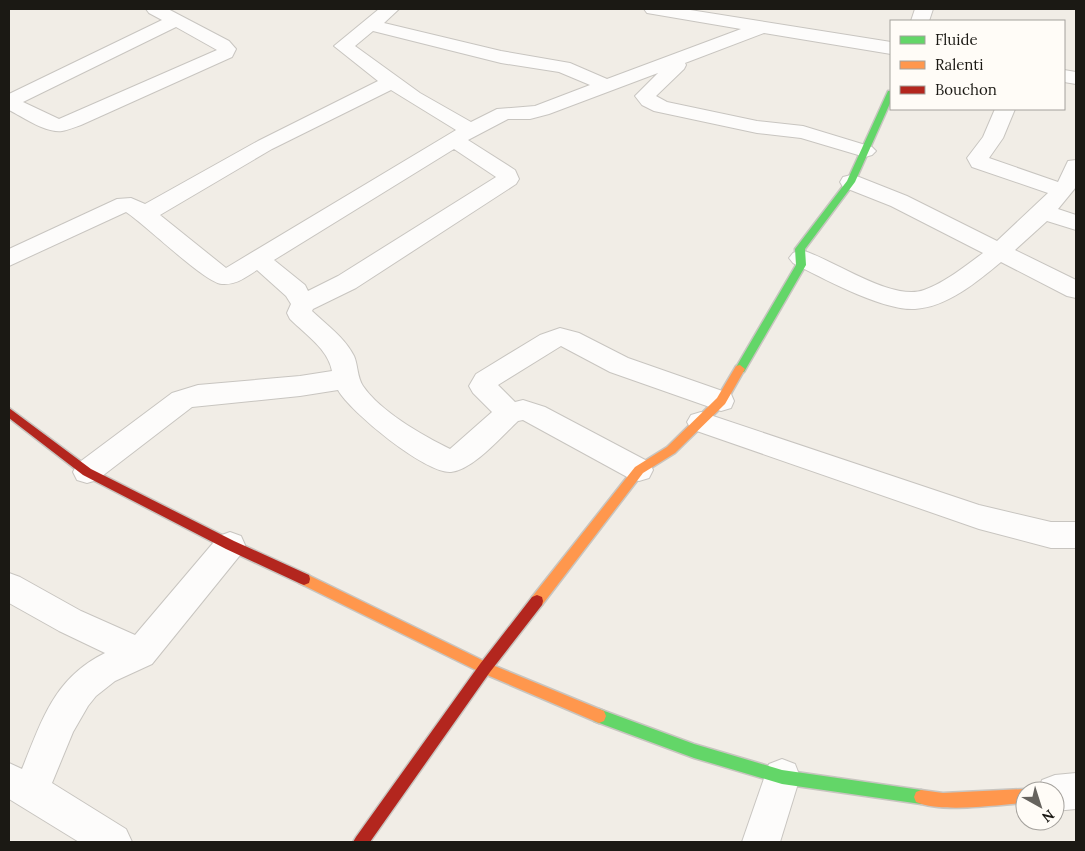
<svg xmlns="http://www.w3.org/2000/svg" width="1085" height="851" font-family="Lora,serif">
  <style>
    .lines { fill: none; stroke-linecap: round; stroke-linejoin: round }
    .street-casing { stroke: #c8c5c0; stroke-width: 2 }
    .fast-casing { stroke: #c8c5c0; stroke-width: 3 }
    .slow-casing { stroke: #c8c5c0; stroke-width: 3 }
    .jam-casing { stroke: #c8c5c0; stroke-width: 3 }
    .street { fill: #fdfcfb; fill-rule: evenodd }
    .fast { fill: #63d668; fill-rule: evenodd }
    .slow { fill: #ff974d; fill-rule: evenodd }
    .jam { fill: #b3261e; fill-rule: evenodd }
  </style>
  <rect width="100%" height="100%" fill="#f1ede6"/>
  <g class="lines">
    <defs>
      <g id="street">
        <path d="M146,9H168L229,41L236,49L232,57L81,125C75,127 68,130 62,131C45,133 23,117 9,110V94L162,20L149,13ZM176,27L217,50L59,119L23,102Z"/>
        <path d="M379,9H399L384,23L501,51L570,63L607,79L741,29L653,14L647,13L644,9H684L891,42V54L764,33L685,63L686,65L684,69L656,96L667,102L757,121L803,126L872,147L876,151L872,155L865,157L801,138L757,133L654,111L642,105L635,96L658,73L549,114L530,119H508L468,140L515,170L519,179L516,184L356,288L313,309L312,311C327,325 345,338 354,356C358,365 357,377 363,386C380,411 422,435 450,449L492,412L473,393L469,386L476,374L540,335L560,328L579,333L628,358L731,394L734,401L731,408L721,411L610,372L561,346L498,385L515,402L523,400L545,407L649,462L653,470L649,478L639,481L629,478L523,420L518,421C502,436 473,470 451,472C426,474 350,412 338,390L300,396L192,407L97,480L87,483L77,480L73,472L77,464L172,393L198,385L300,376L332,371C328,349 306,335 290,319L287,313L291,304L286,296L257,270C246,277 236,285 222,284C205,283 146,225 126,212L9,266V249L117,199L131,198L145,204L258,141L378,81L334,46ZM373,31L501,63L559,72L590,85L535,106L497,109L471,122L420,93L355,46ZM391,90L456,130L226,268L160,215L272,149ZM454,149L496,177L338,276L308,291L305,285L274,260Z"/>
        <polygon points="915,9 933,9 929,21 911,21"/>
        <polygon points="1064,70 1076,72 1076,84 1064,82"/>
        <path d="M995,109H1015L1003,138L989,158L1058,182L1068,161L1076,160V187L1058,209L1076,215V230L1047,221L1015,250L1076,280V298L1067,296L1001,262C977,282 947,307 915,309C883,311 822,278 793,263L789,258L793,253L801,250C833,259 892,302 924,290C946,282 965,266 983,253L891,206L843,187L840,182L843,177L851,175L859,177L907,196L997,241L1048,193L972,167L967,158L983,137Z"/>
        <polygon points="701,412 979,505 1051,522 1076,522 1076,548 1051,548 979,529 691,429 687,422 691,415"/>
        <path d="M230,532L241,536L245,545L241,554L152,664L115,681L96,696L88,706L73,732L52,783L126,829L132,842H79L9,799V763L22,769C42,720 54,678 105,653L59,631L9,603V573L20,577L81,611L135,635L219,536Z"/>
        <polygon points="782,759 795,764 800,777 780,842 742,842 769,764"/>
        <polygon points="1076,773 1076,809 1055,811 1055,791 1038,791 1042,780 1055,775"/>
      </g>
      <g id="fast">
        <polygon points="888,91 891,91 891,101 855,182 805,249 806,265 744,372 736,372 735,369 796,265 795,249 847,181"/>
        <polygon points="599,709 694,744 782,770 921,790 926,792 928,797 926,802 921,804 782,784 694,758 594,721 592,716 594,711"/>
      </g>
      <g id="slow">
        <polygon points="740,365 745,369 725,404 675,453 643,473 542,605 537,607 532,605 531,601 532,597 635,467 667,447 717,398 736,366"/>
        <polygon points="304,573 490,664 604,711 606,716 604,721 599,723 480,672 299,583 298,579 299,575"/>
        <path d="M1025,789L1030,791H1025V803C996,805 942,813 916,802L914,797L916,792L921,790L943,793Z"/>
      </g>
      <g id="jam">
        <polygon points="9,408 91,469 234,541 309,575 310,579 309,583 304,585 299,583 226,549 83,475 9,418"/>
        <polygon points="537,595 542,597 543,601 542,605 490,672 370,842 353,842 356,837 480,664 532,597"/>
      </g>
    </defs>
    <use href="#street" class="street-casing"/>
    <use href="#fast" class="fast-casing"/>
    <use href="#slow" class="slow-casing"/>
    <use href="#jam" class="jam-casing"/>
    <use href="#street" class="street"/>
    <use href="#fast" class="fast"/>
    <use href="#slow" class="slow"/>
    <use href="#jam" class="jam"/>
  </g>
  <rect width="1085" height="851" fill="none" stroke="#1b1914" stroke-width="20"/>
  <rect x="890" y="20" width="175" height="90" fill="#fffcf7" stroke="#a4a19c"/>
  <rect x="900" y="36" width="25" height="8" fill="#63d668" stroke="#a4a19c"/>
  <text x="935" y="45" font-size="15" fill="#1b1914">Fluide</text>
  <rect x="900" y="61" width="25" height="8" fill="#ff974d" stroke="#a4a19c"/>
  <text x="935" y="70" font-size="15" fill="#1b1914">Ralenti</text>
  <rect x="900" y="86" width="25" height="8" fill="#b3261e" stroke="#a4a19c"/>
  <text x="935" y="95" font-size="15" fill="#1b1914">Bouchon</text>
  <g transform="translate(1040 806) rotate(141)"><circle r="24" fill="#fffcf7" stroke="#a4a19c"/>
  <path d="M0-4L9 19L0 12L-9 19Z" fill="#66635e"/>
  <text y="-8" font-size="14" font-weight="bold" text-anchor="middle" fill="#1b1914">N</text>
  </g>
</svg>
